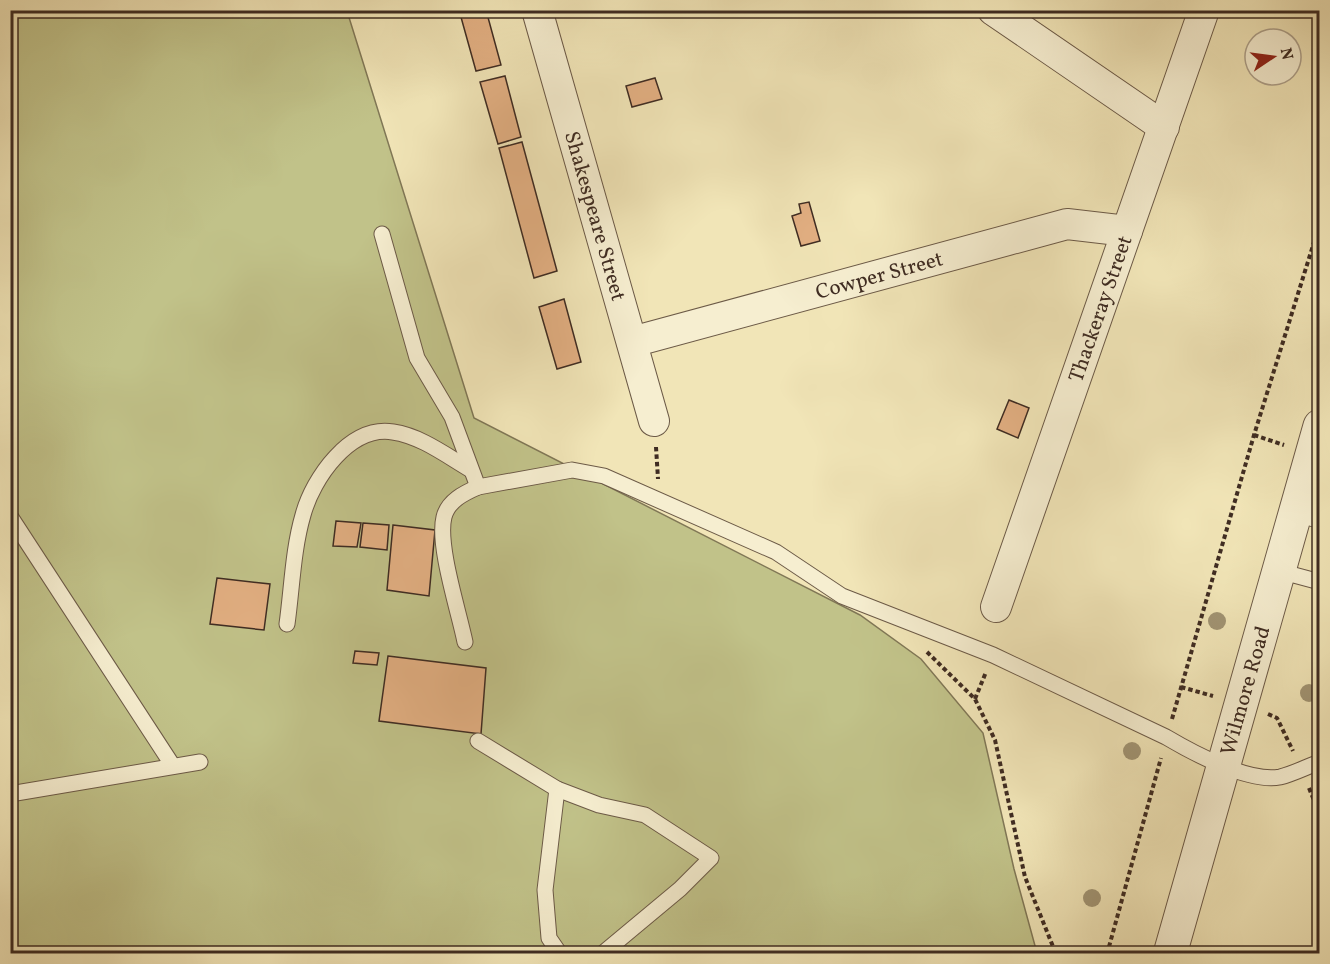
<svg xmlns="http://www.w3.org/2000/svg" width="1330" height="964" font-family="Vollkorn,serif">
  <style>
    .green { fill: #c1c289; stroke: #807756; stroke-width: 1.5 }
    .building { fill: #e2af82; stroke: #3f2c22; stroke-width: 1.5 }
    .lines { fill: none; stroke-linecap: round; stroke-linejoin: round }
    .service-casing { stroke: #6c5a47; stroke-width: 17 }
    .minor-casing { stroke: #6c5a47; stroke-width: 32 }
    .tertiary-casing { stroke: #6c5a47; stroke-width: 35 }
    .path { stroke: #3f2c22; stroke-width: 4; stroke-dasharray: 4.5 3; stroke-linecap: butt }
    .service { stroke: #f6eed0; stroke-width: 15 }
    .minor { stroke: #f6eed0; stroke-width: 30 }
    .tertiary { stroke: #f6eed0; stroke-width: 33 }
    .tree { fill: #a19473 }
    .labels { text-anchor: middle; stroke-width: 5; stroke-linejoin: round; paint-order: stroke }
    .street-label { font-size: 21px; fill: #3f2c22; stroke: #f6eed0 }
  </style>
  <rect width="100%" height="100%" fill="#f1e5b7"/>
  <filter id="stains"><feTurbulence type="fractalNoise" baseFrequency=".00333" numOctaves="4"/><feColorMatrix values="0 0 0 0 .2 0 0 0 0 .09 0 0 0 0 .02 0 0 0 .5 -.17"/></filter>
  <radialGradient id="worn" r=".72"><stop offset=".6" stop-color="#630" stop-opacity="0"/><stop offset="1" stop-color="#630" stop-opacity=".3"/></radialGradient>
  <polygon class="green" points="10,11 347,11 474,418 860,615 921,659 983,733 1014,869 1037,953 11,953"/>
  <g class="building">
    <polygon points="459,10 486,10 501,65 476,71"/>
    <polygon points="505,76 521,137 498,144 480,82"/>
    <polygon points="655,78 662,99 632,107 626,86"/>
    <polygon points="522,142 557,271 534,278 499,148"/>
    <polygon points="809,202 820,241 801,246 792,216 801,213 799,204"/>
    <polygon points="564,299 581,362 557,369 539,307"/>
    <polygon points="1009,400 1029,408 1018,438 997,429"/>
    <polygon points="336,521 361,523 357,547 333,546"/>
    <polygon points="363,523 389,525 387,550 360,547"/>
    <polygon points="393,525 435,530 429,596 387,590"/>
    <polygon points="217,578 270,584 264,630 210,624"/>
    <polygon points="355,651 379,653 377,665 353,663"/>
    <polygon points="388,656 486,668 481,734 379,721"/>
  </g>
  <g class="lines">
    <defs>
      <g id="service">
        <path d="M382,234L417,358L452,417L478,487L572,470L604,476L776,552L842,596L993,655L1166,737C1193,753 1249,783 1280,777C1293,774 1306,767 1320,762"/>
        <polyline points="1295,513 1320,521"/>
        <polyline points="10,516 173,766"/>
        <polyline points="1279,571 1320,582"/>
        <path d="M287,624C292,588 293,549 303,515C313,478 350,425 393,432C421,436 447,456 471,470"/>
        <path d="M465,642C459,612 437,545 444,517C448,501 464,493 478,487"/>
        <polyline points="478,741 557,789 599,805 645,815 711,858 680,889 602,954"/>
        <polyline points="557,789 545,890 549,938 560,954"/>
        <polyline points="10,794 200,762"/>
      </g>
      <g id="minor">
        <path id="s1" d="M537,10L654,421"/>
        <polyline points="993,10 1164,127"/>
        <path id="s2" d="M632,342L1067,224L1127,231"/>
        <path id="s3" d="M996,607L1204,10"/>
      </g>
      <g id="tertiary">
        <path id="s4" d="M1170,954L1320,426"/>
      </g>
    </defs>
    <use href="#service" class="service-casing"/>
    <use href="#minor" class="minor-casing"/>
    <use href="#tertiary" class="tertiary-casing"/>
    <g class="path">
      <polyline points="1254,435 1284,445"/>
      <polyline points="656,447 658,479"/>
      <polyline points="927,652 975,699 995,740 1025,877 1056,954"/>
      <polyline points="1181,687 1213,696"/>
      <polyline points="975,699 986,672"/>
      <polyline points="1268,714 1277,718 1293,751"/>
      <polyline points="1172,719 1254,435 1320,223"/>
      <polyline points="1309,788 1320,815"/>
      <polyline points="1107,954 1161,758"/>
    </g>
    <use href="#service" class="service"/>
    <use href="#minor" class="minor"/>
    <use href="#tertiary" class="tertiary"/>
  </g>
  <g class="tree">
    <circle cx="1217" cy="621" r="9"/>
    <circle cx="1309" cy="693" r="9"/>
    <circle cx="1132" cy="751" r="9"/>
    <circle cx="1092" cy="898" r="9"/>
  </g>
  <g class="labels">
    <g class="street-label">
      <text dy="7" stroke="none"><textPath href="#s1" startOffset="214">Shakespeare Street</textPath></text>
      <text dy="7" stroke="none"><textPath href="#s2" startOffset="256">Cowper Street</textPath></text>
      <text dy="7" stroke="none"><textPath href="#s3" startOffset="316">Thackeray Street</textPath></text>
      <text dy="7" stroke="none"><textPath href="#s4" startOffset="274">Wilmore Road</textPath></text>
    </g>
  </g>
  <rect width="1330" height="964" fill="none" stroke="#f1e5b7" stroke-width="36"/>
  <rect x="12" y="12" width="1306" height="940" fill="none" stroke="#3f2c22" stroke-width="3"/>
  <rect x="18" y="18" width="1294" height="928" fill="none" stroke="#3f2c22" stroke-width="1.5"/>
  <g transform="translate(1273 57) rotate(77)"><circle r="28" fill="#f6eed0" stroke="#ada08a" stroke-width="1.5"/>
  <path d="M0-4.5L10 22L0 15L-10 22Z" fill="#8f2418"/>
  <text y="-9" font-size="16" font-weight="bold" text-anchor="middle" fill="#3f2c22">N</text>
  </g>
  <rect width="100%" height="100%" filter="url(#stains)"/>
  <rect width="100%" height="100%" fill="url(#worn)"/>
</svg>
